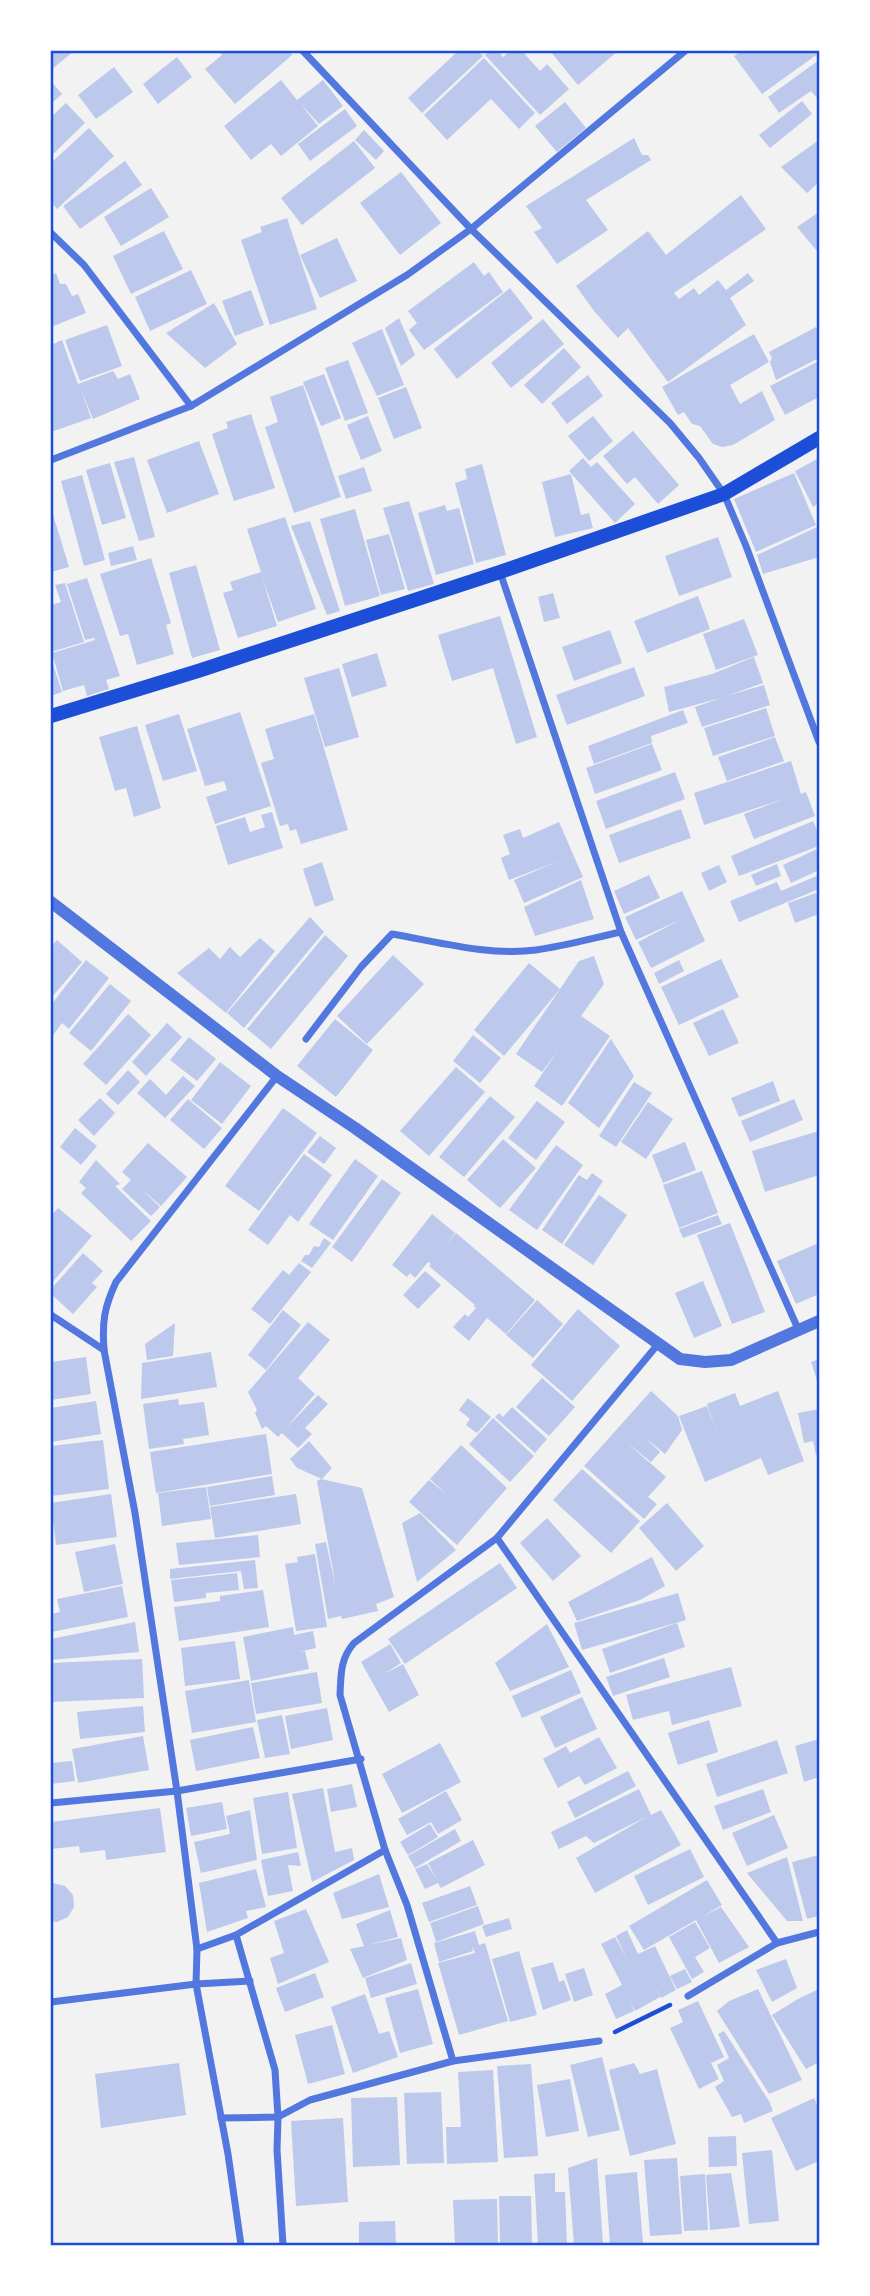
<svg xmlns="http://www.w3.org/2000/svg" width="870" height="2296" font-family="Helvetica,sans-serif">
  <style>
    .building { fill: #bdc9ec }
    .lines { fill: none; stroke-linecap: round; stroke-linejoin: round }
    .path { stroke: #1d4ed8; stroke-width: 4.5 }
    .minor { stroke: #5277de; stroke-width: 7 }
    .tertiary { stroke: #5277de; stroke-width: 12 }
    .secondary { stroke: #1d4ed8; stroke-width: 14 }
    .neatline { fill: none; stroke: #1d4ed8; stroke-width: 2.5 }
  </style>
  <rect width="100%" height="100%" fill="#f2f2f2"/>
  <g class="building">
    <polygon points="51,51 74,51 51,70"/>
    <polygon points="218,51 288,51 292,55 235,104 205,69 222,55"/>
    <polygon points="458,51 478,51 483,56 422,113 408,98"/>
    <polygon points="490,51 498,51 503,57 510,51 522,51 540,71 547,64 569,89 540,115 485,55"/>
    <polygon points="550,51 618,51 578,85"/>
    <polygon points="742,51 819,51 819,53 762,94 734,56"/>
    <polygon points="177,57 192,77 158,104 143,84"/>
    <polygon points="484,58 535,113 519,129 491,99 447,140 424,115"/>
    <polygon points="819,60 819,100 811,91 779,113 768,97"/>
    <polygon points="114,67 133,92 96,119 78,95"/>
    <polygon points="281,80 297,100 323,80 343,106 319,124 300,103 318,126 281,156 271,144 251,160 224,126"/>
    <polygon points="51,81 62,94 51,104"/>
    <polygon points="802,101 812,114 770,148 759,135"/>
    <polygon points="565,102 586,128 557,152 535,126"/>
    <polygon points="66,103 85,123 51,156 51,117"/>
    <polygon points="345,109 357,126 310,161 298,144"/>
    <polygon points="89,128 114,156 57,209 51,202 51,163"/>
    <polygon points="364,130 384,151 376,160 355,140"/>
    <polygon points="634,138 642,155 648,155 651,160 586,200 608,230 557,264 534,232 542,228 526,206"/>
    <polygon points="819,140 819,182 807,193 781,167"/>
    <polygon points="354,141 375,168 302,225 281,198"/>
    <polygon points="125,161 142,185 80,229 63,206"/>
    <polygon points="401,172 441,223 400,255 360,203"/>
    <polygon points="151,188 169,217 121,246 104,217"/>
    <polygon points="741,195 766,229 674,293 679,299 694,288 699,295 718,280 726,290 748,273 754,281 730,298 746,325 668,382 628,328 618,338 594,311 576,286 648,231 666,255"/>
    <polygon points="819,212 819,247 816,250 797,227"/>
    <polygon points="287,218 317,309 270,325 241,240 262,232 260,227"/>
    <polygon points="164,231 183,269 131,294 113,256"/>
    <polygon points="337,238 357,281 320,298 300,255"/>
    <polygon points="474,262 484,276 489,272 503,292 424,350 409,330 417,323 408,311"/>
    <polygon points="191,270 207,304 150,331 135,297"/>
    <polygon points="56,273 60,284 66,284 72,296 78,294 86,313 51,327 51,275"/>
    <polygon points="510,288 533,318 457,379 434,349"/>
    <polygon points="251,290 264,325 235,336 222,301"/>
    <polygon points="214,303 237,344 205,368 166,333"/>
    <polygon points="399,318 415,355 401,366 385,328"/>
    <polygon points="543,319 564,344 511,388 491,363"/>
    <polygon points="107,325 122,366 80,381 65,340"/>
    <polygon points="816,327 819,332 819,358 776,380 770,362 772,358 769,352"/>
    <polygon points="382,329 404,385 377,396 352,343"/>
    <polygon points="754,334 769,362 730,385 740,404 762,391 775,420 733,445 722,447 713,444 700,426 692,424 684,412 678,415 662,387"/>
    <polygon points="62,340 78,384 113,371 118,379 130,374 140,399 93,419 81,390 91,418 51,432 51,345"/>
    <polygon points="564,348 581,367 542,404 524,385"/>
    <polygon points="348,360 368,413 345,421 325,368"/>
    <polygon points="819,361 819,397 785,415 770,386"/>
    <polygon points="324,374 341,418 321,426 303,382"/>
    <polygon points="588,375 603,396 567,424 551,403"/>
    <polygon points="303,385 341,497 294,513 265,427 278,422 270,397"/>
    <polygon points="406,387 422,428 394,439 378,398"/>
    <polygon points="251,414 275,488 234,501 212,434 228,428 226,422"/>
    <polygon points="368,416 382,451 361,460 347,425"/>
    <polygon points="593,416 613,441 589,461 568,436"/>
    <polygon points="633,431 679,485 658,504 635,477 627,484 603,456"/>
    <polygon points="199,441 219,494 167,513 147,460"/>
    <polygon points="134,457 155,537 139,541 114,462"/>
    <polygon points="583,458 591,467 597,462 635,504 615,523 569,471"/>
    <polygon points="819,458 819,503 813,507 795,471"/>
    <polygon points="110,463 126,518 102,525 86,470"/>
    <polygon points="482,464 506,555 476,563 455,483 467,479 465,469"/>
    <polygon points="364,467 372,491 346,499 338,476"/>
    <polygon points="794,473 816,525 756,552 734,499"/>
    <polygon points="571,474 581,515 589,513 593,528 555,537 542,482"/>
    <polygon points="82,475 105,560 84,566 61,481"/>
    <polygon points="409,501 434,584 408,591 383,508"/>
    <polygon points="445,505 447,511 459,508 474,564 436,575 418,513"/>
    <polygon points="51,508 69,567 51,572"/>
    <polygon points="355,509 380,596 345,606 320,519"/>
    <polygon points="285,517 316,609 278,622 262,577 277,626 238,638 223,593 233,590 230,582 261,572 247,529"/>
    <polygon points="310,521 340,611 327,615 291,526"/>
    <polygon points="819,526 819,557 763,574 757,555"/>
    <polygon points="389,534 405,589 381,595 366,540"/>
    <polygon points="718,537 732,577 679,596 665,556"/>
    <polygon points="133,546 137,560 111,566 108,553"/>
    <polygon points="151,558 171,623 166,625 174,654 137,665 128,634 120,636 100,574"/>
    <polygon points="196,565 220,650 192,658 169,573"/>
    <polygon points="87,578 120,676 106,680 109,689 87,696 84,685 63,691 52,653 95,640 94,638 85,640 67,584"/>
    <polygon points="65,583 84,642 51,652 51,605 61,602 55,585"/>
    <polygon points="553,593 560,618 544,622 538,597"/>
    <polygon points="698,596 710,629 647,653 634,621"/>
    <polygon points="500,616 537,737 516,744 493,668 452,681 438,635"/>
    <polygon points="744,619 758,655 716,670 703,634"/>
    <polygon points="610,630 622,663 574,681 562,647"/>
    <polygon points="377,653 387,686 352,697 342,664"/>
    <polygon points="754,657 763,683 726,696 764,685 770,705 702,727 695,707 721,698 669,712 664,687 712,674"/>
    <polygon points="51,658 62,692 51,696"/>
    <polygon points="634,667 645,696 567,725 556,695"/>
    <polygon points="339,668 359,737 325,747 304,678"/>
    <polygon points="766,708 775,736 713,756 704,728"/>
    <polygon points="683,710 688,723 651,736 652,743 594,764 588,746"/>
    <polygon points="240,712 271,806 215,824 206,797 227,790 224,781 205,786 187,729"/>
    <polygon points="179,714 197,771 163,781 145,725"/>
    <polygon points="314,714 348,830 301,844 296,829 290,831 288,824 280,826 261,763 274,759 265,729"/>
    <polygon points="137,726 161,808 134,817 126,788 115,791 99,737"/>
    <polygon points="775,737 784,761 727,781 718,757"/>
    <polygon points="652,744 662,770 595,794 586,768"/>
    <polygon points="791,761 801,794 806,792 815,816 754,839 744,814 784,799 704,825 694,793"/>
    <polygon points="675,772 685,799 606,829 596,801"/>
    <polygon points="681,809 691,838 619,863 609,835"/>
    <polygon points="272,812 283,848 228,865 216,826 245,817 250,832 265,827 261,815"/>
    <polygon points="813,821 819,835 819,846 739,876 731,856"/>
    <polygon points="559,822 583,877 524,903 514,880 559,861 509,880 501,858 510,854 503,835 520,829 523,838"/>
    <polygon points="819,848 819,870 791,883 783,865"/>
    <polygon points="322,862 334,900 315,907 303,869"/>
    <polygon points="777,864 781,876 756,886 751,875"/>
    <polygon points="719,865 727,882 709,891 701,873"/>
    <polygon points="649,875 660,898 624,914 614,891"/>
    <polygon points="819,875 819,889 739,922 730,901 777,882 781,891"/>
    <polygon points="581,880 594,919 535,936 524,907"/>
    <polygon points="682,891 705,941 651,968 638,942 680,920 636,940 625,917"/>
    <polygon points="819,892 819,914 795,923 788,903"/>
    <polygon points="310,917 324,932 244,1028 227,1013"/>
    <polygon points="325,935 348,956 271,1049 247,1029"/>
    <polygon points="260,938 275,951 226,1013 177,973 209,948 220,959 230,947 240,957"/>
    <polygon points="57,940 82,962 51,998 51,947"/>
    <polygon points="393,955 424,984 367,1044 337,1016"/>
    <polygon points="594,956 604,984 581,1016 610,1036 562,1106 534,1086 559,1049 542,1072 516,1054 579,961"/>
    <polygon points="721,959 739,997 679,1025 661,987"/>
    <polygon points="86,960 109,978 69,1029 62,1023 51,1038 51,1005"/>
    <polygon points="679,960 684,971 659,984 654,973"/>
    <polygon points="529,963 560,989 504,1056 474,1030"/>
    <polygon points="110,984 131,1001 91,1051 69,1033"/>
    <polygon points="723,1009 739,1043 709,1056 693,1023"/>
    <polygon points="128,1014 151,1035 106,1085 83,1064"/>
    <polygon points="335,1019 373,1050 336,1097 297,1066"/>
    <polygon points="167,1023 182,1037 146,1076 132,1062"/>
    <polygon points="473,1035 501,1058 480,1083 453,1061"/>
    <polygon points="189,1037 216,1059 197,1081 170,1060"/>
    <polygon points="611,1039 634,1076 599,1128 568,1103"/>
    <polygon points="220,1062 251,1086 222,1124 191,1100"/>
    <polygon points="456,1067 485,1092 429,1156 400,1131"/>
    <polygon points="128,1070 140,1082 118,1105 106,1094"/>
    <polygon points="183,1076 195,1086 165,1118 137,1093 150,1079 166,1095"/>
    <polygon points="773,1081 780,1101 739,1117 731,1098"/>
    <polygon points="634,1082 652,1093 616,1147 599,1136"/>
    <polygon points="490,1096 515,1117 464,1177 439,1157"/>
    <polygon points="100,1098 115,1113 94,1136 78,1120"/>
    <polygon points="188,1099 222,1128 204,1149 170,1120"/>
    <polygon points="794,1099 803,1120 750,1142 741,1121"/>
    <polygon points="537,1101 565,1122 536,1160 508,1138"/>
    <polygon points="648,1102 673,1119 646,1159 621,1142"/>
    <polygon points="283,1108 317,1133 259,1211 225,1186"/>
    <polygon points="75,1128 97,1146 81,1165 60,1147"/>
    <polygon points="819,1131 819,1175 765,1192 752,1151"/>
    <polygon points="320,1136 336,1148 324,1164 307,1152"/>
    <polygon points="503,1139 536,1168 500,1208 467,1180"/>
    <polygon points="685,1142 696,1170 663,1183 652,1155"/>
    <polygon points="148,1143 187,1177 161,1206 141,1189 160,1207 151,1216 122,1189 131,1180 122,1172"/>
    <polygon points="556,1145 583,1165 537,1230 509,1210"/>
    <polygon points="304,1154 332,1175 298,1222 290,1215 268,1245 248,1230"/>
    <polygon points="355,1159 378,1176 333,1240 309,1224"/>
    <polygon points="96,1160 120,1184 115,1186 151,1221 131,1241 81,1193 86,1188 79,1182"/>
    <polygon points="702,1171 718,1213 679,1228 663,1185"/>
    <polygon points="592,1173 603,1181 562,1244 542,1230 579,1175 587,1180"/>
    <polygon points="382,1179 401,1193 352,1262 332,1247"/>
    <polygon points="599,1195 627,1215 593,1265 564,1245"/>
    <polygon points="58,1208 92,1236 51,1284 51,1216"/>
    <polygon points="432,1214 455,1233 446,1245 456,1233 535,1300 506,1334 487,1318 469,1341 453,1327 465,1314 468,1317 476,1308 473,1306 475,1305 429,1266 431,1264 428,1262 415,1278 410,1273 407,1277 392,1265"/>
    <polygon points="718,1215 722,1224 683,1238 679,1229"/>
    <polygon points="730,1223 765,1312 732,1324 697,1235"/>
    <polygon points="324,1238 331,1243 312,1268 301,1261 305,1255 309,1255 314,1246 319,1247"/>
    <polygon points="819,1243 819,1294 796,1304 777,1261"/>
    <polygon points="83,1253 103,1271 92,1283 97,1287 73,1314 51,1294 51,1289"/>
    <polygon points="299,1263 311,1272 270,1324 251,1309 283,1270 289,1275"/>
    <polygon points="425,1271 441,1285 418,1309 403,1295"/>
    <polygon points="703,1281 722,1326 694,1338 675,1293"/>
    <polygon points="537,1300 563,1324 533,1358 506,1335"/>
    <polygon points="578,1309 620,1346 572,1401 531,1365"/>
    <polygon points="283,1310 301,1325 266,1370 248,1355"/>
    <polygon points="308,1322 330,1340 298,1378 315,1394 285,1429 318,1395 328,1404 305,1428 312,1434 298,1448 282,1433 278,1437 266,1426 262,1429 255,1413 257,1410 248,1392"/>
    <polygon points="175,1323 173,1356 147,1360 145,1344"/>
    <polygon points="211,1352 217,1387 141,1399 142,1363"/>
    <polygon points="86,1357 91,1394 51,1400 51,1362"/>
    <polygon points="819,1359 819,1387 811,1362"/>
    <polygon points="542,1378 575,1407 549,1436 516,1407"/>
    <polygon points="651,1391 678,1416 682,1430 665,1454 644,1437 660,1452 651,1462 625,1441 666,1477 648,1497 657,1504 644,1519 584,1466"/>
    <polygon points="778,1391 804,1461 768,1475 761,1458 705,1482 679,1416 707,1406 718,1435 707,1404 735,1393 740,1406"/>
    <polygon points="468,1398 491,1417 477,1433 466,1425 470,1419 459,1410"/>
    <polygon points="178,1399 179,1405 204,1402 209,1435 183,1439 184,1444 149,1449 143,1404"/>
    <polygon points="96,1401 101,1434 51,1442 51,1408"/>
    <polygon points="512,1407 547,1439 535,1453 495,1417 499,1413 503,1417"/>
    <polygon points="819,1409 819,1455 816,1455 813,1441 804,1443 798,1413"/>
    <polygon points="493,1418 534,1456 510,1482 469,1444"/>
    <polygon points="266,1434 272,1474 156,1493 150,1452"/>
    <polygon points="103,1440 109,1489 51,1496 51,1446"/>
    <polygon points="309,1441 332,1468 322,1479 297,1468 290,1459"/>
    <polygon points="461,1445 507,1488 457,1545 409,1502 429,1480 446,1494 430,1479"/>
    <polygon points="582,1469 640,1521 611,1553 553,1500"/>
    <polygon points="272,1476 275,1495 210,1506 207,1487"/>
    <polygon points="321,1479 362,1488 394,1597 376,1604 378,1611 342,1619 341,1616 328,1619 315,1544 326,1542 336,1588 317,1481"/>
    <polygon points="206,1487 211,1519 162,1526 158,1493"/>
    <polygon points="111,1494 117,1537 56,1545 51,1503"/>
    <polygon points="296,1494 301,1524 215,1538 210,1507"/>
    <polygon points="667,1503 704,1546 676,1571 639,1528"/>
    <polygon points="420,1513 456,1550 417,1582 402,1523"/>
    <polygon points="547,1518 581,1556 553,1581 520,1543"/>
    <polygon points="258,1535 260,1557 179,1565 176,1543"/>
    <polygon points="115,1544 123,1584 84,1592 75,1552"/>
    <polygon points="315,1554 327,1627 296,1631 285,1564 298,1562 297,1557"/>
    <polygon points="652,1557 665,1586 640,1600 577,1621 568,1602"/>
    <polygon points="255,1560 258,1588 244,1589 241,1571 170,1579 170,1569"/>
    <polygon points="500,1563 517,1588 405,1664 388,1639"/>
    <polygon points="237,1573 239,1590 206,1593 206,1598 174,1602 171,1580"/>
    <polygon points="122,1586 128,1617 51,1632 51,1614 60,1612 57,1599"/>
    <polygon points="263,1590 269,1627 179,1641 174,1607 220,1601 220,1596"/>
    <polygon points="678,1593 686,1620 582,1650 574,1623"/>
    <polygon points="135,1622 139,1652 51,1660 51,1639"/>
    <polygon points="677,1623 685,1647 610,1673 602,1649"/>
    <polygon points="547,1624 569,1667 510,1691 495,1663"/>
    <polygon points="293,1627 294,1635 313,1631 316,1648 298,1652 305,1651 309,1669 251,1681 243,1637"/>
    <polygon points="235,1641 240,1679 185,1686 181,1648"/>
    <polygon points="390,1644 401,1663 384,1674 403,1664 419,1695 389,1712 361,1662"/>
    <polygon points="664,1658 670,1677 613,1696 606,1677"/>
    <polygon points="142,1659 144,1698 51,1702 51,1663"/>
    <polygon points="731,1667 742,1706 672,1725 669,1711 633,1720 626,1695"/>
    <polygon points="571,1670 581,1693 522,1718 512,1696"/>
    <polygon points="317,1672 322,1703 256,1714 251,1683"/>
    <polygon points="249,1680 256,1722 192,1733 185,1691"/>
    <polygon points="582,1697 597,1729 555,1748 540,1717"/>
    <polygon points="143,1706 145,1732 80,1739 77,1712"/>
    <polygon points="327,1708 333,1740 291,1749 285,1716"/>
    <polygon points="282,1715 290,1754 265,1758 257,1720"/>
    <polygon points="709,1720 718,1752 678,1765 668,1733"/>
    <polygon points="253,1727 260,1758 196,1771 190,1740"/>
    <polygon points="143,1736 149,1770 78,1783 72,1749"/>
    <polygon points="599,1737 617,1768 585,1785 579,1776 558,1788 543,1759 566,1746 570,1753"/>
    <polygon points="819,1739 819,1777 804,1782 795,1746"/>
    <polygon points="777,1740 788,1773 717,1797 706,1764"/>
    <polygon points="440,1743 461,1782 402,1813 382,1774"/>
    <polygon points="72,1761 75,1781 51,1784 51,1763"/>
    <polygon points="628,1771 636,1786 575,1818 567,1802"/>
    <polygon points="352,1784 357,1807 331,1812 327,1789"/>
    <polygon points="323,1788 335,1852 352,1848 354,1860 312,1882 292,1794"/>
    <polygon points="639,1789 651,1815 661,1810 681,1845 595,1893 576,1858 648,1816 594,1843 586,1836 559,1849 551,1832"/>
    <polygon points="763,1789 771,1812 723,1830 714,1806"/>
    <polygon points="446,1791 462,1820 438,1834 431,1822 407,1835 398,1819"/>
    <polygon points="288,1792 297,1848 262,1854 253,1798"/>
    <polygon points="222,1802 227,1829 191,1836 186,1808"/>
    <polygon points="160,1808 166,1852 106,1860 105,1850 80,1853 79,1846 51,1849 51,1822"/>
    <polygon points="250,1810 257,1860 201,1873 194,1842 230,1834 226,1816"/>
    <polygon points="774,1815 788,1848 747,1866 732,1833"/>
    <polygon points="430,1824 438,1837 408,1855 400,1842"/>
    <polygon points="455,1829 461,1841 415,1868 408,1856"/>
    <polygon points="473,1840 485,1865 441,1888 438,1883 425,1889 415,1869 427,1864 437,1880 428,1863"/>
    <polygon points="690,1849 704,1877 648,1905 634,1876"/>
    <polygon points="298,1852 301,1866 288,1865 293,1891 268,1896 261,1860"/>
    <polygon points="819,1855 819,1916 807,1919 792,1862"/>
    <polygon points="787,1857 803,1921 787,1921 747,1873"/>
    <polygon points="256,1869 266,1907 246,1911 248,1918 207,1932 199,1883"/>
    <polygon points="379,1874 389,1907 342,1919 333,1893"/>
    <polygon points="707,1880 722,1905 702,1917 721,1907 749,1947 719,1963 696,1920 644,1950 629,1926"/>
    <polygon points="53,1883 65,1886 73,1895 74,1907 68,1917 57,1922 51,1921 51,1884"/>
    <polygon points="470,1886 477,1905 429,1922 422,1903"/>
    <polygon points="478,1906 484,1924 436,1942 430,1923"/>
    <polygon points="306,1909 329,1962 278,1984 270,1958 284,1953 274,1921"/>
    <polygon points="390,1910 398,1937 368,1945 401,1938 407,1960 363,1978 350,1949 364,1946 356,1924"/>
    <polygon points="509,1918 512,1929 486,1937 482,1926"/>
    <polygon points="695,1922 710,1948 695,1957 704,1972 692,1979 669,1937"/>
    <polygon points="627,1930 638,1954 655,1946 676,1990 661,1998 654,1985 660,1997 635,2011 630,2003 634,2011 616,2019 605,1994 622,1985 601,1944 615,1937 628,1961 616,1936"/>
    <polygon points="475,1931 479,1945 485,1943 508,2021 459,2035 438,1963 475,1953 472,1946 473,1951 439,1962 434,1943"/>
    <polygon points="519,1951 537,2015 510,2022 492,1959"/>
    <polygon points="786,1959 797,1988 772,2002 756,1970"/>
    <polygon points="553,1962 559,1982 564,1980 571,2000 543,2010 531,1968"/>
    <polygon points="411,1963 417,1984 371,1998 365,1978"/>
    <polygon points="584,1968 593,1995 574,2002 565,1974"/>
    <polygon points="685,1969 692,1982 677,1989 670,1976"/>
    <polygon points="315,1973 324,1997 285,2012 276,1988"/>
    <polygon points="418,1989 433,2044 400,2053 385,1998"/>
    <polygon points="758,1989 802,2080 769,2094 717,2011 729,2001"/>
    <polygon points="819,1989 819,2062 806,2069 772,2015 798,1999"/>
    <polygon points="365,1994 379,2034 389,2031 398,2057 353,2073 331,2007"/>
    <polygon points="698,2001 724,2057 711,2063 719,2079 699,2089 670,2028 683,2022 678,2010"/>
    <polygon points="332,2025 345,2074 308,2084 295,2035"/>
    <polygon points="724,2031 769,2101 773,2111 744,2123 741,2114 732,2117 715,2087 724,2081 717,2065 729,2058 718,2034"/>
    <polygon points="602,2057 620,2130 588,2137 570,2065"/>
    <polygon points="179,2063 186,2115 101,2128 95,2074"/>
    <polygon points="634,2063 640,2074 657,2069 676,2144 630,2156 609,2070"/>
    <polygon points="531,2064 538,2156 504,2158 497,2066"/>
    <polygon points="493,2070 498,2162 447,2164 446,2127 461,2127 458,2072"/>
    <polygon points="570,2079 579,2131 546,2137 537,2085"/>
    <polygon points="441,2092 444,2163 407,2164 404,2093"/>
    <polygon points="397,2097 400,2165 353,2167 351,2098"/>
    <polygon points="814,2098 819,2109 819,2161 796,2171 771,2118"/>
    <polygon points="343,2118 348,2202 296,2206 291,2121"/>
    <polygon points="736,2136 737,2166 709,2167 708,2137"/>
    <polygon points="772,2150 779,2221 749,2224 742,2153"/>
    <polygon points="597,2158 603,2245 574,2245 568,2168"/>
    <polygon points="677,2158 682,2234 650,2236 644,2160"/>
    <polygon points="637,2172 643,2243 610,2245 605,2175"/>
    <polygon points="555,2173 555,2192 565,2192 567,2245 538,2245 534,2174"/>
    <polygon points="731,2173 740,2227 710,2230 706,2175"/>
    <polygon points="705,2174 708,2230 684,2231 680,2176"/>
    <polygon points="499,2196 531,2196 532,2245 500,2245"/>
    <polygon points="497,2199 498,2245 455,2245 453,2200"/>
    <polygon points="395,2221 396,2245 359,2245 359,2222"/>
  </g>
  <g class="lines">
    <polyline class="path" points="615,2032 670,2005"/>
    <g class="minor">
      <polyline points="303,51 471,229 670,423 699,458 724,494 746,546 819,742"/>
      <polyline points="51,233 84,265 191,406"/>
      <polyline points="51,460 191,406 407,275 471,229 685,51"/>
      <polyline points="500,572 621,932 799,1331"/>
      <path d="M306,1039L361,967L392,934C439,942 489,956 536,950C565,946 593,938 621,932"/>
      <polyline points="51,1315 104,1350"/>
      <polyline points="497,1538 777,1943"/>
      <polyline points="51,1803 177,1791 361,1759"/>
      <polyline points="236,1935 275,2070 278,2117 277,2150 283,2245"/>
      <polyline points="197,1949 236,1935 385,1850"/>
      <polyline points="688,1996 777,1943 819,1932"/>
      <polyline points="51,2002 196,1984 250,1981"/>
      <path d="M453,2061L407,1905L385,1850L340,1695C341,1675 340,1659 354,1643L497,1538L659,1343"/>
      <polyline points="221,2118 278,2117 310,2100 453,2061 599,2041"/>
      <path d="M241,2245L228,2154L196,1984L197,1949L177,1791L135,1513L104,1350C102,1322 104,1308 116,1282L277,1076"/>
    </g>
    <polyline class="tertiary" points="51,902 277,1076 355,1128 680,1359 705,1362 731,1360 819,1321"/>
    <polyline class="secondary" points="51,716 198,671 500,572 724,494 819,438"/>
  </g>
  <rect width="870" height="2296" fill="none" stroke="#ffffff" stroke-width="105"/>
  <rect x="52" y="52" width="766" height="2192" class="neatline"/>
</svg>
